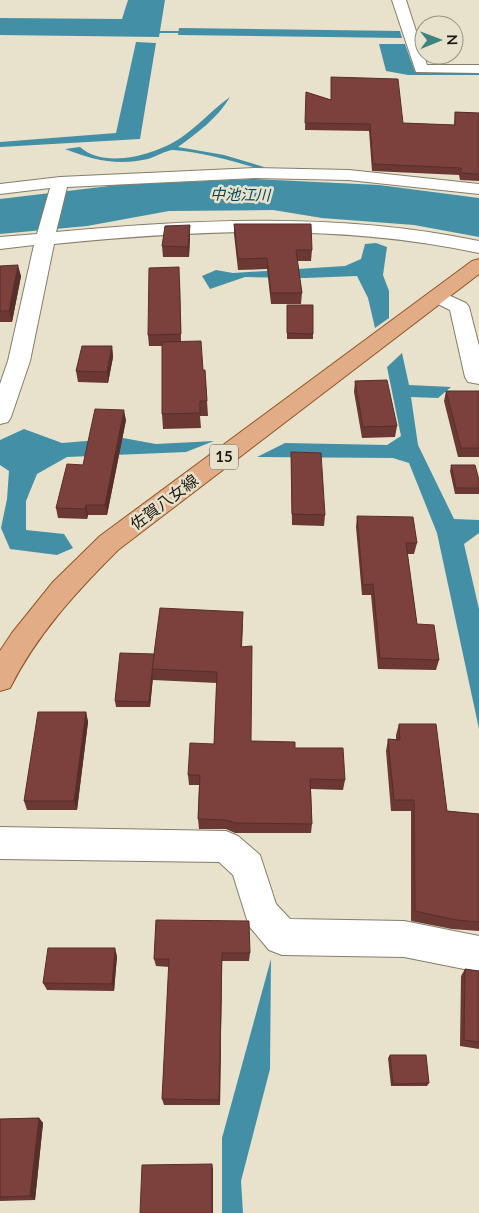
<svg xmlns="http://www.w3.org/2000/svg" width="479" height="1213" font-family="Lato,'Noto Sans JP',sans-serif">
  <style>
    .water { fill: #438fa6 }
    .lines { fill: none; stroke-linecap: round; stroke-linejoin: round }
    .stream { fill: #438fa6; fill-rule: evenodd }
    .minor-casing { stroke: #837d6a; stroke-width: 2 }
    .major-casing { stroke: #905629; stroke-width: 2 }
    .minor { fill: #fff; fill-rule: evenodd }
    .major { fill: #e2ad86; fill-rule: evenodd }
    .wall { fill: #6b3834 }
    .shaded-wall { fill: #572e2a }
    .building { fill: #7c413c; stroke: #572e2a }
    .labels { text-anchor: middle; stroke-width: 5; stroke-linejoin: round; paint-order: stroke }
    .far-water-label { font-size: 15px; font-style: italic; fill: #004657; stroke: #e8e2cc }
    .shield { fill: #e8e2cc; stroke: #59554a; stroke-width: 1 }
    .shield-label { font-size: 15px; font-weight: bold; fill: #1c1912 }
    .street-label { font-size: 16px; fill: #1c1912; stroke: #e8e2cc }
  </style>
  <rect width="100%" height="100%" fill="#e8e2cc"/>
  <g class="water">
    <polygon points="128,0 165,0 159,37 0,35 0,18 122,19"/>
    <polygon points="179,28 400,31 402,38 178,35"/>
    <polygon points="136,42 156,43 140,139 0,147 0,142 116,133"/>
    <polygon points="379,44 405,44 415,72 479,72 479,75 408,75 386,71"/>
    <path d="M230,97C218,118 197,133 178,147L224,155L264,167L260,169C232,161 202,152 173,150C167,150 155,157 148,159C117,166 93,160 65,149L80,147C105,170 158,154 182,137C198,126 213,109 230,97Z"/>
    <polygon points="252,179 379,185 479,198 479,237 414,225 322,218 273,210 169,211 87,226 0,234 0,199 118,185"/>
    <polygon points="376,243 387,247 383,275 389,291 389,318 375,328 368,298 357,276 305,278 245,277 210,289 202,276 216,270 233,273 345,266 361,259 365,244"/>
    <polygon points="402,353 409,385 451,387 438,398 411,397 418,445 454,519 479,520 479,533 464,544 479,609 479,729 437,533 409,463 393,458 257,457 285,443 387,445 401,436 387,367"/>
    <polygon points="24,429 62,443 123,438 156,444 214,441 186,452 67,457 37,474 26,501 26,530 64,534 73,548 57,555 10,549 1,528 7,499 9,471 0,465 0,440"/>
    <polygon points="271,959 270,1069 241,1181 243,1213 222,1213 222,1138"/>
  </g>
  <g class="lines">
    <polygon class="stream" points="149,31 188,31 190,32 188,33 147,33"/>
    <defs>
      <g id="minor">
        <polygon points="392,0 406,0 427,65 479,65 479,73 416,72"/>
        <path d="M255,168L349,170L479,184V194L349,180L255,178L67,187L56,232C197,219 340,212 479,241V253C339,223 195,230 54,244L30,361L11,417L8,422L0,424V384L8,361L34,245L0,249V237L37,234L50,188L0,194V184L60,177Z"/>
        <polygon points="437,290 466,303 469,307 479,346 479,384 468,382 465,377 450,310 430,300 427,296 430,292"/>
        <polygon points="0,827 226,831 238,836 260,855 276,904 290,919 404,921 479,936 479,972 404,957 282,955 269,950 249,926 233,875 219,862 0,859"/>
      </g>
      <path id="major" d="M479,259V274L118,550C76,592 37,634 10,688L0,691V651L12,633L53,582L100,536L472,261Z"/>
    </defs>
    <use href="#minor" class="minor-casing"/>
    <use href="#major" class="major-casing"/>
    <use href="#minor" class="minor"/>
    <use href="#major" class="major"/>
  </g>
  <g class="wall">
    <polygon points="331,77 403,123 454,125 455,112 479,113 479,181 460,180 459,175 372,171 369,131 305,130 306,92 331,100"/>
    <polygon points="234,224 312,250 311,261 297,261 302,293 301,304 271,304 267,269 238,270 234,234"/>
    <polygon points="190,225 190,236 189,257 163,257 162,246"/>
    <polygon points="0,266 21,276 12,322 0,322"/>
    <polygon points="180,278 181,342 203,370 205,370 208,416 200,416 201,428 163,429 162,414 162,346 149,346 148,335"/>
    <polygon points="287,305 313,334 313,339 287,339"/>
    <polygon points="112,346 113,357 108,383 78,382 76,371"/>
    <polygon points="355,381 397,426 395,437 362,438 354,392"/>
    <polygon points="446,391 479,391 479,457 458,457 444,401"/>
    <polygon points="126,420 107,515 88,515 87,519 58,518 56,508 83,465"/>
    <polygon points="291,452 325,515 324,526 292,525 291,464"/>
    <polygon points="451,465 479,480 479,494 455,494 450,471"/>
    <polygon points="357,516 417,543 414,554 407,554 417,624 439,660 436,670 378,669 371,595 362,595 356,527"/>
    <polygon points="243,623 242,647 251,741 295,748 345,780 343,790 311,789 312,824 311,833 235,833 226,829 199,829 198,819 199,785 189,785 188,775 214,744 217,683 153,680 153,677 150,707 116,707 115,701 154,654"/>
    <polygon points="86,712 88,722 77,810 27,810 24,801"/>
    <polygon points="399,724 447,811 479,814 479,931 452,929 411,921 411,811 391,811 386,751 388,739 396,740 396,735"/>
    <polygon points="156,920 250,953 249,961 222,961 220,1105 164,1105 162,1099 169,967 156,966 154,959"/>
    <polygon points="117,956 114,991 47,990 43,983"/>
    <polygon points="465,969 479,971 479,1049 460,1046 461,976"/>
    <polygon points="390,1055 429,1083 427,1086 391,1086 388,1058"/>
    <polygon points="39,1118 43,1123 35,1200 0,1201 0,1119"/>
  </g>
  <g class="shaded-wall">
    <polygon points="190,225 190,236 189,257 188,247"/>
    <polygon points="18,265 21,276 12,322 9,311"/>
    <polygon points="112,346 113,357 108,383 107,372"/>
    <polygon points="124,410 126,420 107,515 105,505"/>
    <polygon points="86,505 88,515 87,519 85,509"/>
    <polygon points="152,672 153,677 150,707 149,702"/>
    <polygon points="86,712 88,722 77,810 74,801"/>
    <polygon points="115,948 117,956 114,991 112,984"/>
    <polygon points="222,953 222,961 220,1105 219,1100"/>
    <polygon points="39,1118 43,1123 35,1200 30,1196"/>
    <polygon points="212,1164 213,1169 213,1213 212,1213"/>
  </g>
  <g class="building">
    <polygon points="331,77 398,79 403,123 455,125 455,112 479,113 479,174 461,173 461,168 373,164 370,124 305,123 306,92 331,100"/>
    <polygon points="234,224 311,224 312,250 296,250 302,293 271,293 267,258 238,259"/>
    <polygon points="190,225 188,247 162,246 165,226"/>
    <polygon points="18,265 9,311 0,311 0,266"/>
    <polygon points="179,267 181,334 148,335 149,268"/>
    <polygon points="287,305 313,305 313,334 287,333"/>
    <polygon points="201,341 203,370 205,370 207,401 200,401 200,413 162,414 162,342"/>
    <polygon points="82,346 112,346 107,372 76,371"/>
    <polygon points="387,380 397,426 363,427 355,381"/>
    <polygon points="446,391 479,391 479,448 461,448"/>
    <polygon points="95,409 124,410 105,505 86,505 85,509 56,508 67,464 83,465"/>
    <polygon points="291,452 321,453 325,515 292,514"/>
    <polygon points="451,465 475,465 479,480 479,488 456,488"/>
    <polygon points="357,516 413,517 417,543 406,543 417,624 434,625 439,660 380,658 373,584 363,585"/>
    <polygon points="160,608 243,612 241,647 252,646 251,741 295,742 295,748 343,748 345,780 310,779 312,824 235,823 226,820 198,819 200,775 188,775 190,743 214,744 217,672 152,669"/>
    <polygon points="120,653 154,654 149,702 115,701"/>
    <polygon points="38,712 86,712 74,801 24,801"/>
    <polygon points="399,724 436,724 447,811 479,814 479,922 456,920 415,911 414,800 394,800 388,739 400,740"/>
    <polygon points="156,920 249,921 250,953 222,953 219,1100 162,1099 169,959 154,959"/>
    <polygon points="48,948 115,948 112,984 43,983"/>
    <polygon points="465,969 479,971 479,1042 464,1040"/>
    <polygon points="390,1055 426,1055 429,1083 393,1084"/>
    <polygon points="39,1118 30,1196 0,1197 0,1119"/>
    <polygon points="212,1164 212,1213 140,1213 142,1165"/>
  </g>
  <g class="labels">
    <g class="far-water-label">
      <text transform="translate(240 195) rotate(1)" y="5">中池江川</text>
    </g>
    <rect class="shield" x="210" y="444.5" width="28" height="25" rx="4"/>
    <g class="shield-label">
      <text x="224" y="462">15</text>
    </g>
    <g class="street-label">
      <text transform="translate(164 502) rotate(-37)" y="6">佐賀八女線</text>
    </g>
  </g>
  <g transform="translate(439 40) rotate(89)"><circle r="24" fill="#e8e2cc" stroke="#969282"/>
  <path d="M0-4L9 19L0 12L-9 19Z" fill="#3e847e"/>
  <text y="-8" font-size="14" font-weight="bold" text-anchor="middle" fill="#1c1912">N</text>
  </g>
</svg>
